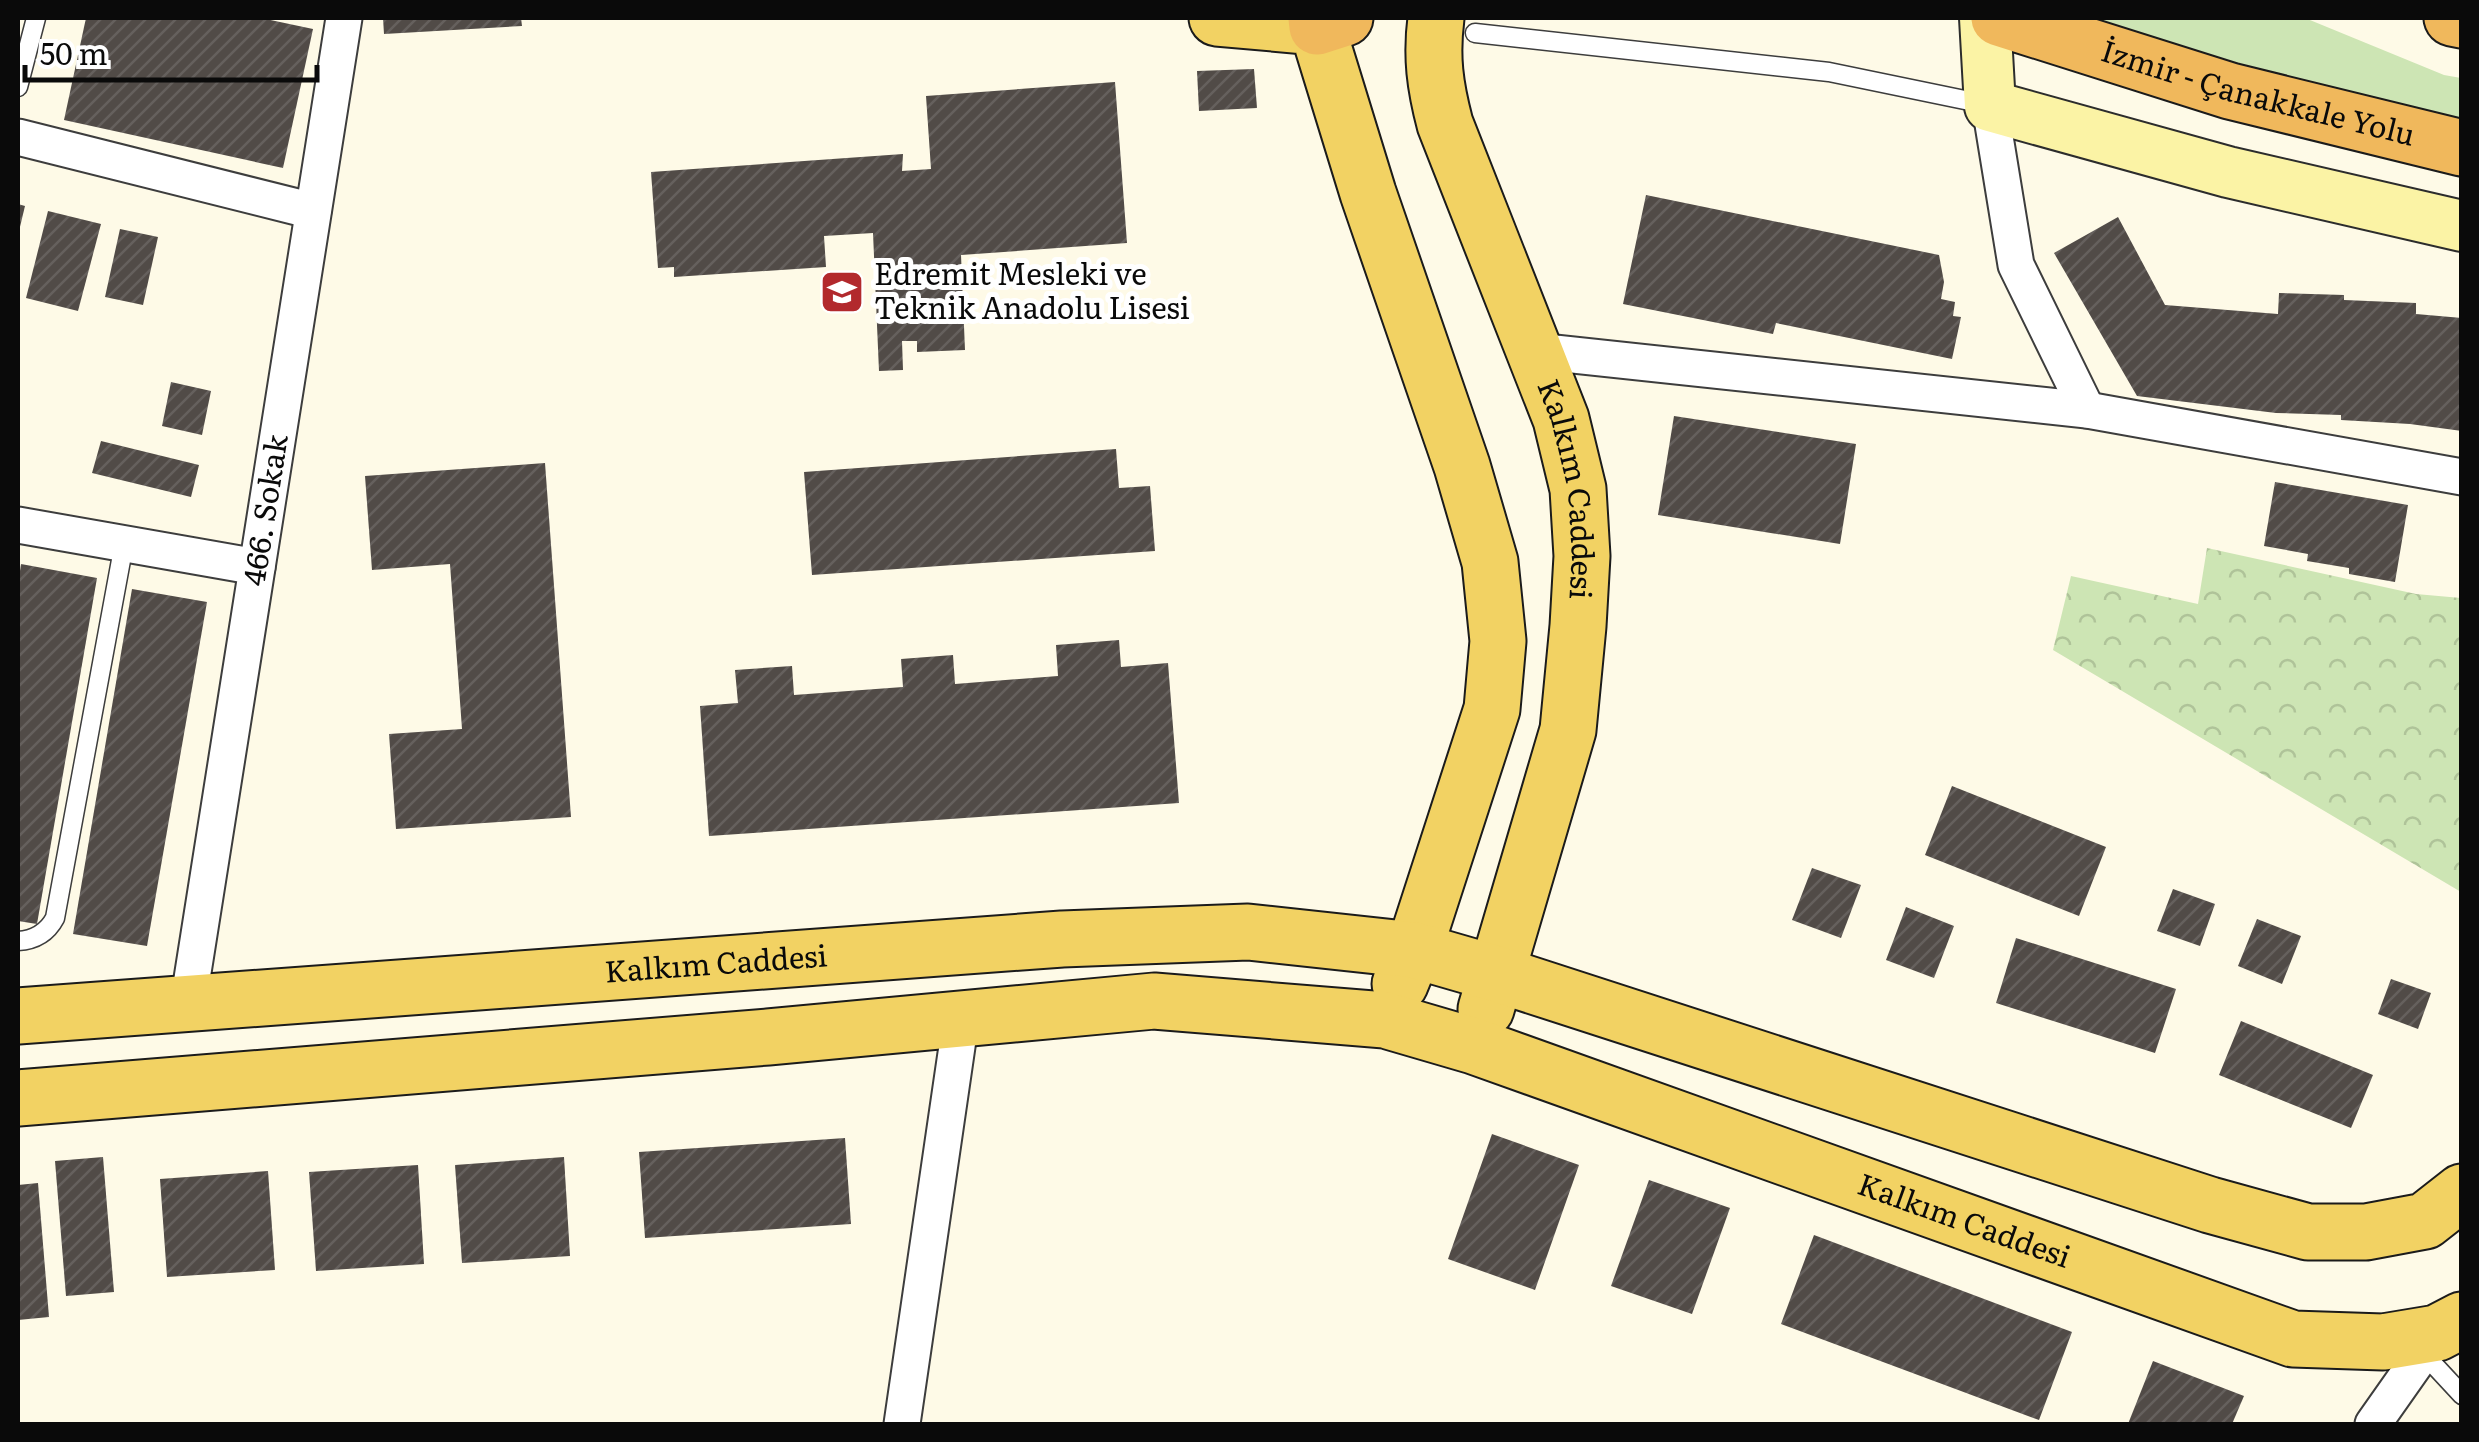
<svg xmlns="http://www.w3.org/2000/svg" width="2479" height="1442" font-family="Literata,serif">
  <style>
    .grass { fill: #cde5b4 }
    .park { fill: url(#park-crowns) }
    .building { fill: url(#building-hatch) }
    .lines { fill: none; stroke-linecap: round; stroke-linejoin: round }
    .service-casing { stroke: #3d3d3d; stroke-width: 21 }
    .minor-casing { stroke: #3d3d3d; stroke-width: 39 }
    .secondary-casing { stroke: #2c2c2c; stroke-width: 54 }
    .primary-casing { stroke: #1b1b1b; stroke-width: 59 }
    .trunk-casing { stroke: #1b1b1b; stroke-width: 59 }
    .service { stroke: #fff; stroke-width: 18 }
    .minor { stroke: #fff; stroke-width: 35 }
    .secondary { stroke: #fbf3a5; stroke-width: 50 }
    .primary { stroke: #f2d263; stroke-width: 55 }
    .trunk { stroke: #f0b85c; stroke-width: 55 }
    .labels { text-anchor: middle; stroke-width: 10; stroke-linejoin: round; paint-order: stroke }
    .street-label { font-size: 30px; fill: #0a0a0a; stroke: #fff }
    .poi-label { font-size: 30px; fill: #0a0a0a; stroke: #fff; text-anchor: start }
  </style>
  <defs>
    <pattern id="park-crowns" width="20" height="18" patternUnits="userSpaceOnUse" patternTransform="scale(2.5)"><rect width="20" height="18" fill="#cde5b4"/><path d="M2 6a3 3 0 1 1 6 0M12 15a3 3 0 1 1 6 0" fill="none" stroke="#afc399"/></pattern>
    <pattern id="building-hatch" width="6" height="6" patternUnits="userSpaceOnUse" patternTransform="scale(2.5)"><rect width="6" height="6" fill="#514b47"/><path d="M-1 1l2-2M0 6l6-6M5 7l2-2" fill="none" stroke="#65605d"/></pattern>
  </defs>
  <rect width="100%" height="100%" fill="#fefae7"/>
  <polygon class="grass" points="2078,18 2305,18 2444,75 2461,78 2461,121 2149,46"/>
  <polygon class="park" points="2207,548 2416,594 2461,598 2461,892 2053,650 2071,576 2198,604"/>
  <g class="building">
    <polygon points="86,18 261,18 313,29 283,168 64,120"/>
    <polygon points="383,18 521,18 522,26 384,34"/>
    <polygon points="1254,69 1257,108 1199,111 1197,71"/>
    <polygon points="1115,82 1127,243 961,255 965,350 917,352 917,341 902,341 903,370 879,371 873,233 824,236 826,267 674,277 674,267 658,268 651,172 903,154 902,171 931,169 926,96"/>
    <polygon points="1646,195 1939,255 1944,282 1941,299 1955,302 1953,316 1961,317 1952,359 1776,323 1773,334 1623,304"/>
    <polygon points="18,204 25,206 19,231 18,230"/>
    <polygon points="48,211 101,224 78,311 26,298"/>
    <polygon points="2118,217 2165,305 2278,314 2279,293 2344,295 2344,300 2416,303 2416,314 2462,318 2462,431 2410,424 2341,420 2341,415 2276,413 2137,396 2054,253"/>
    <polygon points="120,229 158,237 143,305 105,297"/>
    <polygon points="171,382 211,391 202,435 162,426"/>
    <polygon points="1674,416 1856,444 1840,544 1658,515"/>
    <polygon points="101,441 199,465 191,497 92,473"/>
    <polygon points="1116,449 1119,488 1150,486 1155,551 812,575 804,472"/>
    <polygon points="545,463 571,817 396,829 389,734 462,729 450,564 372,570 365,476"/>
    <polygon points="2275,482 2408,505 2395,582 2349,574 2349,568 2307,561 2308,554 2264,546"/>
    <polygon points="21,564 97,578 37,924 18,921 18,585"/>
    <polygon points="132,589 207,602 147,946 73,934"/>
    <polygon points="1119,640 1121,667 1168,663 1179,803 709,836 700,706 738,703 735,670 792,666 794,695 903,687 901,659 953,655 955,684 1058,676 1056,645"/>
    <polygon points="1952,786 2106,847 2079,916 1925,855"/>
    <polygon points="1812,868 1861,885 1841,938 1792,920"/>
    <polygon points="2173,889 2215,904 2200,946 2157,931"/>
    <polygon points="1906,907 1954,926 1934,978 1886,960"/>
    <polygon points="2257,919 2301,936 2282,984 2238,966"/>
    <polygon points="2016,938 2176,989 2155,1053 1996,1003"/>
    <polygon points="2391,979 2431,993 2418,1029 2378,1014"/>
    <polygon points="2241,1021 2373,1075 2351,1128 2219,1075"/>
    <polygon points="1492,1134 1579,1165 1535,1290 1448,1259"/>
    <polygon points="845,1138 851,1224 645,1238 639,1152"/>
    <polygon points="103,1157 114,1292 66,1296 55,1161"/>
    <polygon points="564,1157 570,1256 462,1263 455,1165"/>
    <polygon points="418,1165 424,1264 316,1271 309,1172"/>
    <polygon points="268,1171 275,1270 167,1277 160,1179"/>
    <polygon points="1649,1180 1730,1208 1692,1314 1611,1286"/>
    <polygon points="38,1183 49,1317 18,1320 18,1185"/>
    <polygon points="1814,1235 2072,1332 2039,1420 1781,1324"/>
    <polygon points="2153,1361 2244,1396 2232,1424 2128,1424"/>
  </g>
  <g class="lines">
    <defs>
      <g id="service">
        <polyline points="1475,33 1829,72 1989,105"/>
        <polyline points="18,87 36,18"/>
        <path d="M18,941C35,940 47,933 55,918L124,544"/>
        <polyline points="2423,1353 2462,1395"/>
      </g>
      <g id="minor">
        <polyline points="1990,106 2016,265 2087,410"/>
        <polyline points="18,137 313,211"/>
        <polyline points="1536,351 2087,410 2462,477"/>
        <polyline points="18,525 257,567"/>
        <path id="s1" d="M188,1004L344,18"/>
        <polyline points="902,1424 961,1019"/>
        <polyline points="2373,1424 2437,1333"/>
      </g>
      <polyline id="secondary" points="1985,18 1990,106 2228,172 2462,226"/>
      <g id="primary">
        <polyline points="1217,18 1317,27 1368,193 1462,466 1490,562 1498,641 1492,709 1414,950 1400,984"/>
        <path id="s2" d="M1436,18C1431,57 1435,86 1445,124L1561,419L1578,489L1582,556L1578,626L1568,730L1486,1009"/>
        <path id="s3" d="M18,1016L1062,939L1248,932L1414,950L1497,974L2210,1205L2308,1232H2366L2425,1221L2462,1192"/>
        <path id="s4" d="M18,1098L768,1037L1154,1001L1385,1020L1474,1046L2293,1339L2383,1342L2437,1333L2462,1320"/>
      </g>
      <g id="trunk">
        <polyline points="1316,18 1317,27 1345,18"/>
        <path id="s5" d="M1999,18L2230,91L2462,148"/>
        <polyline points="2452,18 2462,20"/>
      </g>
    </defs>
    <use href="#service" class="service-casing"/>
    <use href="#minor" class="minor-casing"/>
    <use href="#secondary" class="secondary-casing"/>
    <use href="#primary" class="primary-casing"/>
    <use href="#trunk" class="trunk-casing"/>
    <use href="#service" class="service"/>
    <use href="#minor" class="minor"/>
    <use href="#secondary" class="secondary"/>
    <use href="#primary" class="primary"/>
    <use href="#trunk" class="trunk"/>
  </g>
  <defs>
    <symbol id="school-square" viewBox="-11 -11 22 22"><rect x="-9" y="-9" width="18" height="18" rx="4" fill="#b2292d" stroke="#fff"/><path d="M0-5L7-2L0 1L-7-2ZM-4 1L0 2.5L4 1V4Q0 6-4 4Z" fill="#fff"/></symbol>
  </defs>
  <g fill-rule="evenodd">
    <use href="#school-square" x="817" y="267" width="50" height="50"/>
  </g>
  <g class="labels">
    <g class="street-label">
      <text dy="10" stroke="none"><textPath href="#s5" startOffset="270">İzmir - Çanakkale Yolu</textPath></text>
      <text dy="10" stroke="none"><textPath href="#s2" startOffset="495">Kalkım Caddesi</textPath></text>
      <text dy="10" stroke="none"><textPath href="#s1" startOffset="500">466. Sokak</textPath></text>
      <text dy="10" stroke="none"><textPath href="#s3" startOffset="700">Kalkım Caddesi</textPath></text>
      <text dy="10" stroke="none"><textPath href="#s4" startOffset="1985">Kalkım Caddesi</textPath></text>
    </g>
    <g class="poi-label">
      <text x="874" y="285">Edremit Mesleki ve<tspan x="874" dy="34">Teknik Anadolu Lisesi</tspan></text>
    </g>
  </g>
  <rect width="2479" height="1442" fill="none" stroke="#0a0a0a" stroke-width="40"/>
  <path d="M25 65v15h292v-15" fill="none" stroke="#0a0a0a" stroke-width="5"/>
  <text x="40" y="65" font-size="30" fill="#0a0a0a" stroke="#ffffff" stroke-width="8" paint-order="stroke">50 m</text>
</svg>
